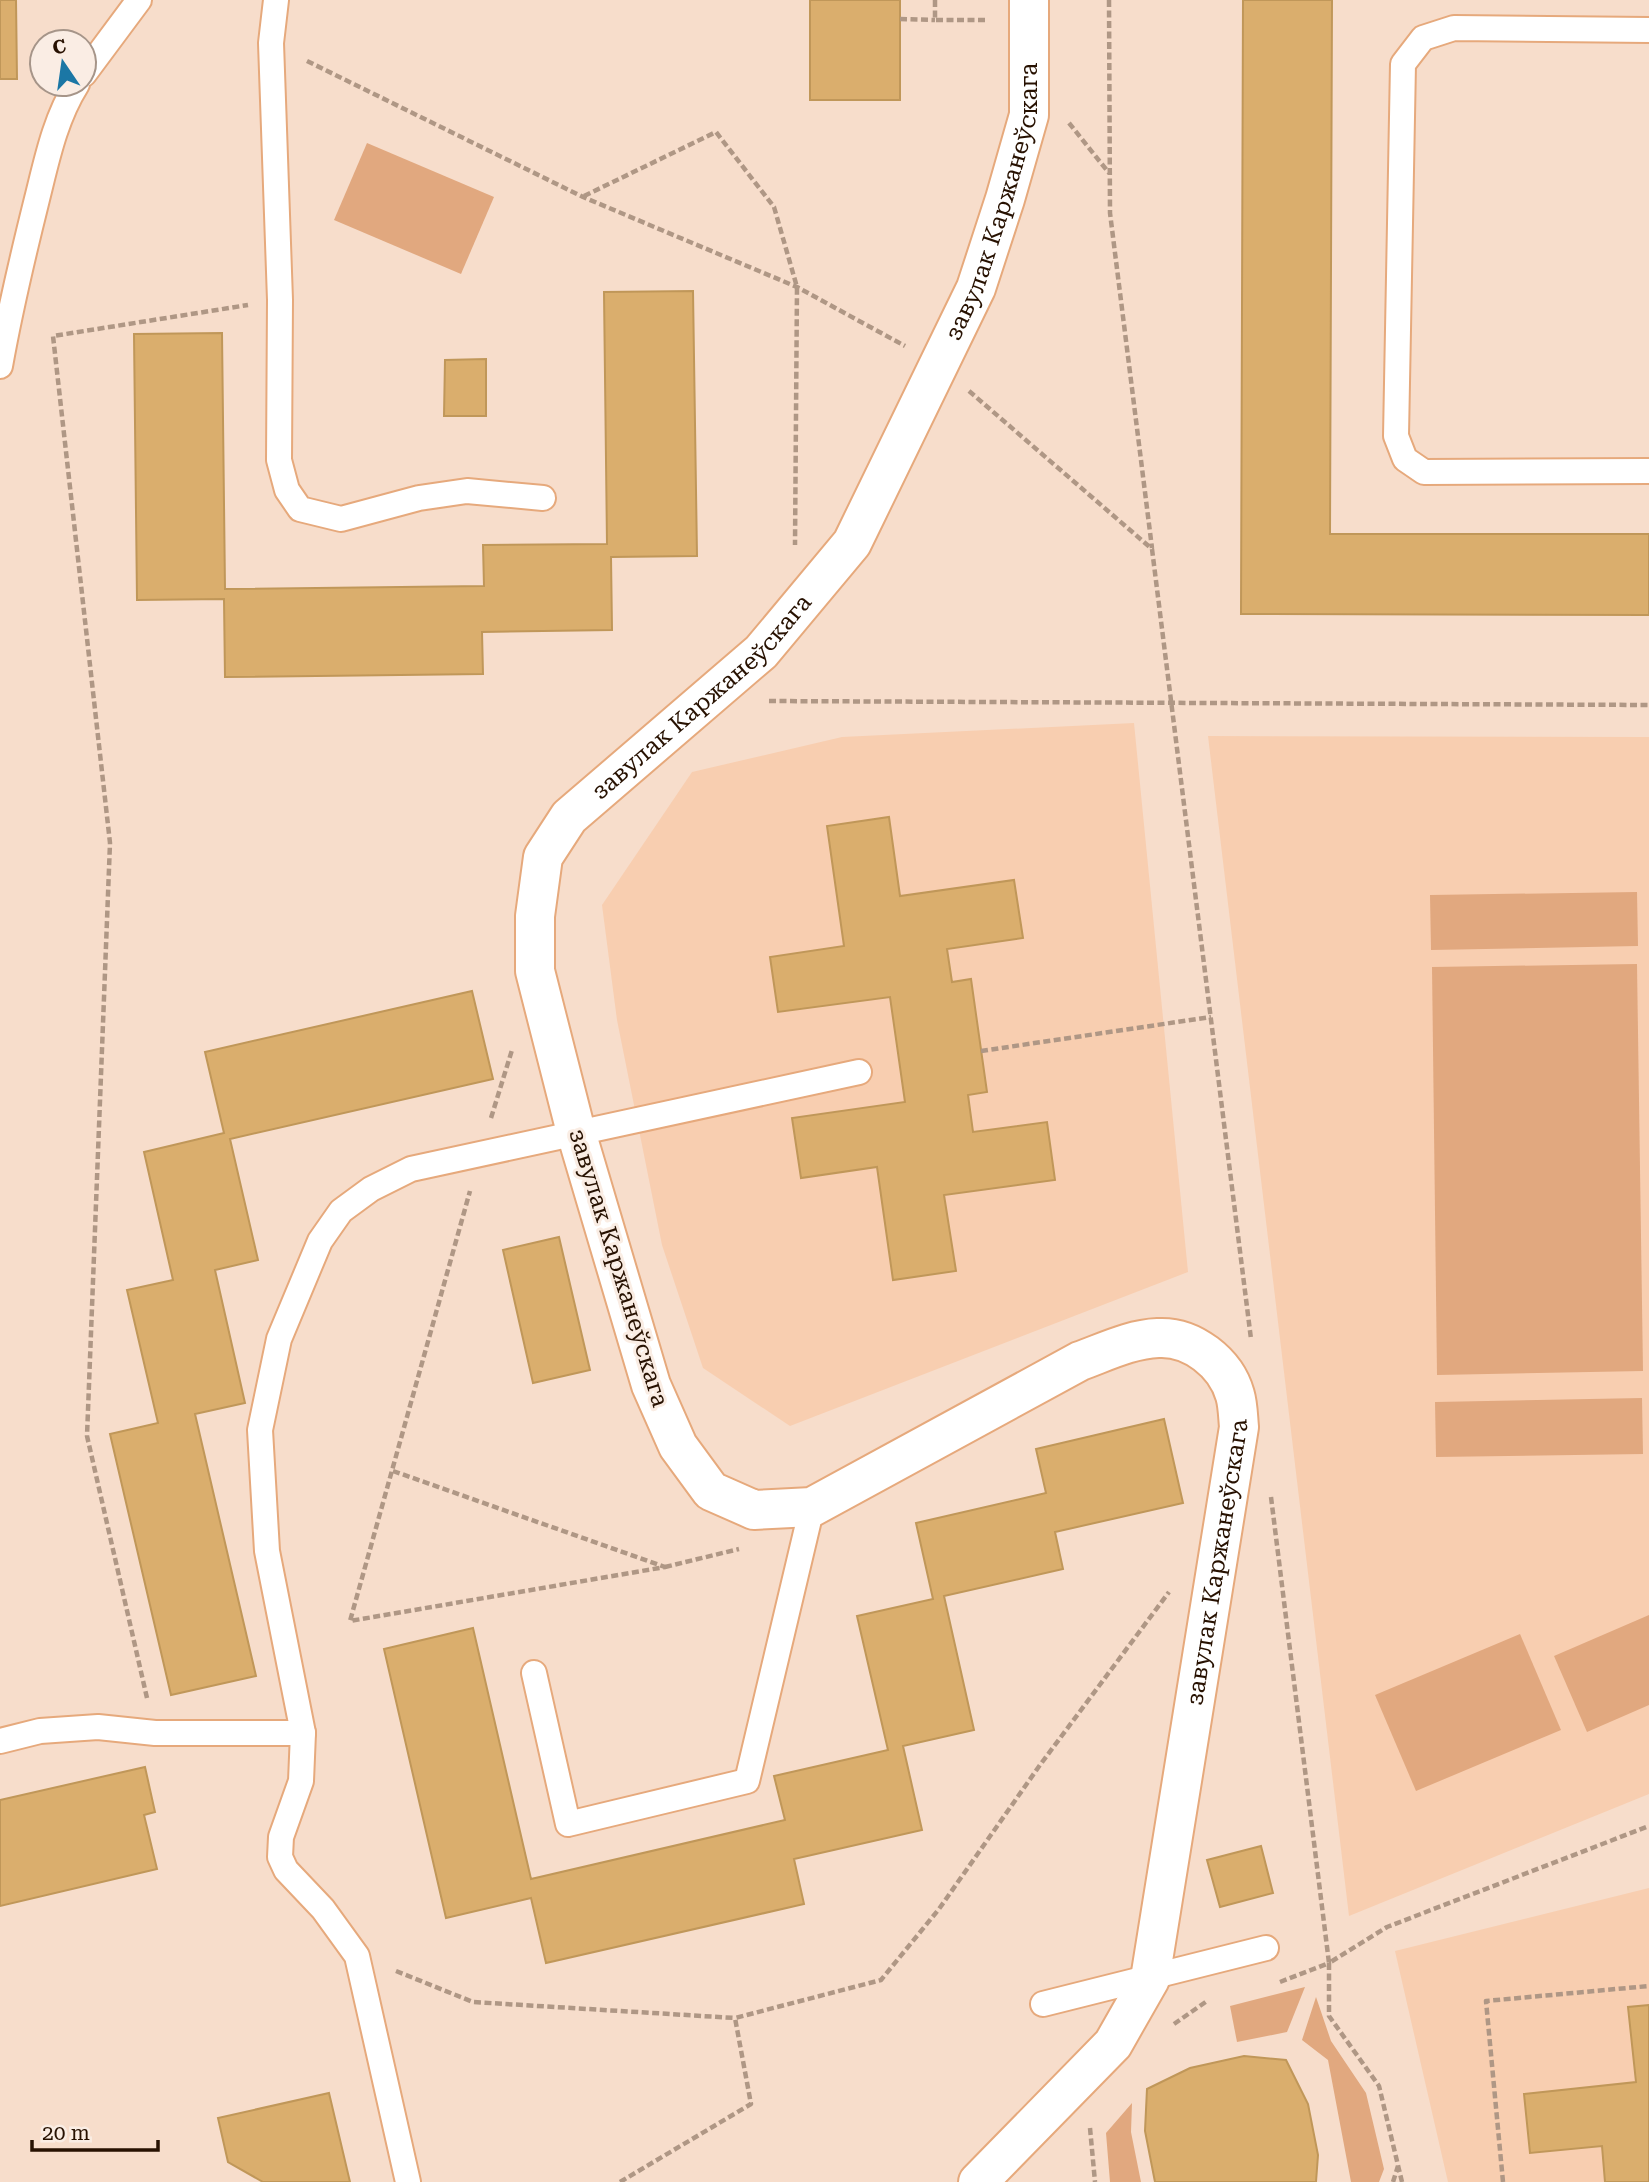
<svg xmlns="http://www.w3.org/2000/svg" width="1649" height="2182" font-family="'Roboto Serif',serif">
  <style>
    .built { fill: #f8ceb0 }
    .green { fill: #e1a87f }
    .building { fill: #daae6d; stroke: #c09759; stroke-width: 2 }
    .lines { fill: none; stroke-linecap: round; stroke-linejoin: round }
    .service-casing { stroke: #e6a97c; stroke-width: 28 }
    .minor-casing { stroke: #e6a97c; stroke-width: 42 }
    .path { stroke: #af9785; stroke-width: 4.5; stroke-dasharray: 7 3.5; stroke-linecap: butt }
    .service { stroke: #fff; stroke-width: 24 }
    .minor { stroke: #fff; stroke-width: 38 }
    .labels { text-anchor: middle; stroke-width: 6; stroke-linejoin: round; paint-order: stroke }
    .street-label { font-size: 24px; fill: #271101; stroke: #faede4 }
  </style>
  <rect width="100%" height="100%" fill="#f7ddcb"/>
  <g class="built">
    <polygon points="1134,723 1188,1272 790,1426 703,1368 662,1245 617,1020 602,905 692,772 842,737"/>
    <polygon points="1208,736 1649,737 1649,1794 1349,1916"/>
    <polygon points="1649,1888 1649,2182 1448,2182 1395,1951"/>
  </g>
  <g class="green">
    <polygon points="367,143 494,197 461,274 334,220"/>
    <polygon points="1637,892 1638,946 1431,950 1430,895"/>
    <polygon points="1637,964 1643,1371 1437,1375 1432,967"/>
    <polygon points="1642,1398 1643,1454 1436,1457 1435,1402"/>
    <polygon points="1649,1615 1649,1705 1587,1732 1554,1656"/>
    <polygon points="1520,1634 1561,1730 1416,1791 1375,1695"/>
    <polygon points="1305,1987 1287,2032 1237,2042 1230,2006"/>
    <polygon points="1316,1997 1331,2041 1366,2093 1384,2169 1379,2182 1351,2182 1328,2060 1302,2040"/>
    <polygon points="1132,2103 1131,2132 1141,2182 1110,2182 1106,2133"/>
  </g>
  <g class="building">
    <polygon points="0,0 16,0 17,79 0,79"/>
    <rect x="810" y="0" width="90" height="100"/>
    <polygon points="1243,0 1332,0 1330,534 1649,534 1649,615 1241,614"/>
    <polygon points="693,291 697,556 611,557 612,630 482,632 483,674 225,677 224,599 137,600 134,334 222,333 225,589 484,586 483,545 607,544 604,292"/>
    <polygon points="486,359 486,416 444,416 445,360"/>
    <polygon points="889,817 900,896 1014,880 1023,938 947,949 952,982 971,979 987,1092 968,1095 973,1132 1047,1122 1055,1180 944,1195 956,1271 893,1280 877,1167 801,1178 792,1118 905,1102 890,997 778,1012 770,957 844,946 827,826"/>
    <polygon points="472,991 493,1079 230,1139 258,1260 215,1270 245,1403 195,1414 256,1676 171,1695 110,1434 158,1423 127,1290 173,1280 144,1152 224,1133 205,1052"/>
    <polygon points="559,1237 590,1370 533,1383 503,1250"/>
    <polygon points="1164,1419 1183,1503 1055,1532 1063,1569 944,1596 974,1730 903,1746 922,1830 794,1859 804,1904 546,1963 531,1898 446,1918 384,1649 473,1628 531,1879 785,1820 774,1776 888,1750 857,1616 933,1599 916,1523 1046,1493 1036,1449"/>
    <polygon points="145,1767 155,1812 144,1815 157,1869 0,1906 0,1800"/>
    <polygon points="1261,1846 1273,1893 1220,1907 1207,1860"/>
    <polygon points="1649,2005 1649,2182 1605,2182 1602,2146 1530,2153 1524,2094 1636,2082 1628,2007"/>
    <polygon points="1244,2056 1286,2060 1308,2104 1318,2155 1316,2182 1155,2182 1145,2131 1147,2089 1190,2068"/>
    <polygon points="329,2093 350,2182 263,2182 228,2162 218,2118"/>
  </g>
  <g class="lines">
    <defs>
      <g id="service">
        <polyline points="276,0 271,43 280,300 279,460 287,490 300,509 341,519 419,498 467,491 543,498"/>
        <polyline points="1649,30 1454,28 1423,38 1403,64 1396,436 1405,459 1424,472 1649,471"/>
        <polyline points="84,74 139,0"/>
        <path d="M0,366C10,310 23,255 37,199C47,159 55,119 77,84"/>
        <polyline points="534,1673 568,1824 747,1781 812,1507"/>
        <polyline points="0,1741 40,1731 98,1727 155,1733 303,1733"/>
        <polyline points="1043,2004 1266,1948"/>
        <polyline points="408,2182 357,1956 323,1909 286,1870 280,1857 281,1837 301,1781 303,1733 267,1551 260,1430 279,1339 320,1241 341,1211 371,1189 411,1169 859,1072"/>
      </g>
      <g id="minor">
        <path id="s1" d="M978,2182L1113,2044L1150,1979L1239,1427C1238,1417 1238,1405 1235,1395C1226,1363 1192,1336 1158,1338C1131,1339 1105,1352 1080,1361L812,1507L754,1510L711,1491L678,1446L651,1385L576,1132L535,971V916L543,857L569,817L761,652L852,543L976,288L1005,199L1029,115V0"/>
      </g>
    </defs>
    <use href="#service" class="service-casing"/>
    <use href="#minor" class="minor-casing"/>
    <g class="path">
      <polyline points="935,0 935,20 988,20"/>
      <polyline points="1109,0 1110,213 1152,548"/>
      <polyline points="900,19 935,20"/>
      <polyline points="307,61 583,197 797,287 905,346"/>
      <polyline points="1069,123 1109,173"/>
      <polyline points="584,196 716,132 774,207 797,287 795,545"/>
      <polyline points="969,391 1152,549 1251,1339"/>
      <polyline points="769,701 1649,705"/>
      <polyline points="981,1051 1211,1017"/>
      <polyline points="491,1118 512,1050"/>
      <polyline points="393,1471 665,1567 350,1621 470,1191"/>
      <polyline points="1271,1497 1329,1963 1387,1927 1649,1826"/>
      <polyline points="665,1567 739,1549"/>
      <polyline points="147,1698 87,1436 110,843 53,336 248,305"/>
      <polyline points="396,1971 473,2002 735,2018"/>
      <polyline points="1280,1982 1329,1963 1329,2016 1379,2086 1402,2182"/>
      <polyline points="1174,2024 1207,2001"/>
      <polyline points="1090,2128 1095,2182"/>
      <polyline points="620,2182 751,2104 735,2018 881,1980 939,1909 1040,1765 1169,1592"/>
      <polyline points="1393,2182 1398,2166"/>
      <polyline points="1503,2182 1486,2001 1649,1986"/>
    </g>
    <use href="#service" class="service"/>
    <use href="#minor" class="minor"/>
  </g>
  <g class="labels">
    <g class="street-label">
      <text dy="8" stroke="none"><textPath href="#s1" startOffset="2936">завулак Каржанеўскага</textPath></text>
      <text dy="8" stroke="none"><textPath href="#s1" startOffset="2348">завулак Каржанеўскага</textPath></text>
      <text transform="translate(619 1268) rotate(73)" y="8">завулак Каржанеўскага</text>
      <text dy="8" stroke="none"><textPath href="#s1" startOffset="690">завулак Каржанеўскага</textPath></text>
    </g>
  </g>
  <g transform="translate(63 63) rotate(347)"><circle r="33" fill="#faede4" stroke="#a69589" stroke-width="2"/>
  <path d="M0-5L12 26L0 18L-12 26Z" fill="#1b77a5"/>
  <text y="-10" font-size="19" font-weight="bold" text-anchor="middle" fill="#271101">С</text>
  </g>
  <path d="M32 2140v10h126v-10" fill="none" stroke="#271101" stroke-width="3.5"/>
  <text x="42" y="2140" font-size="21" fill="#271101" stroke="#faede4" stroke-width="5" paint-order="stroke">20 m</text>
</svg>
